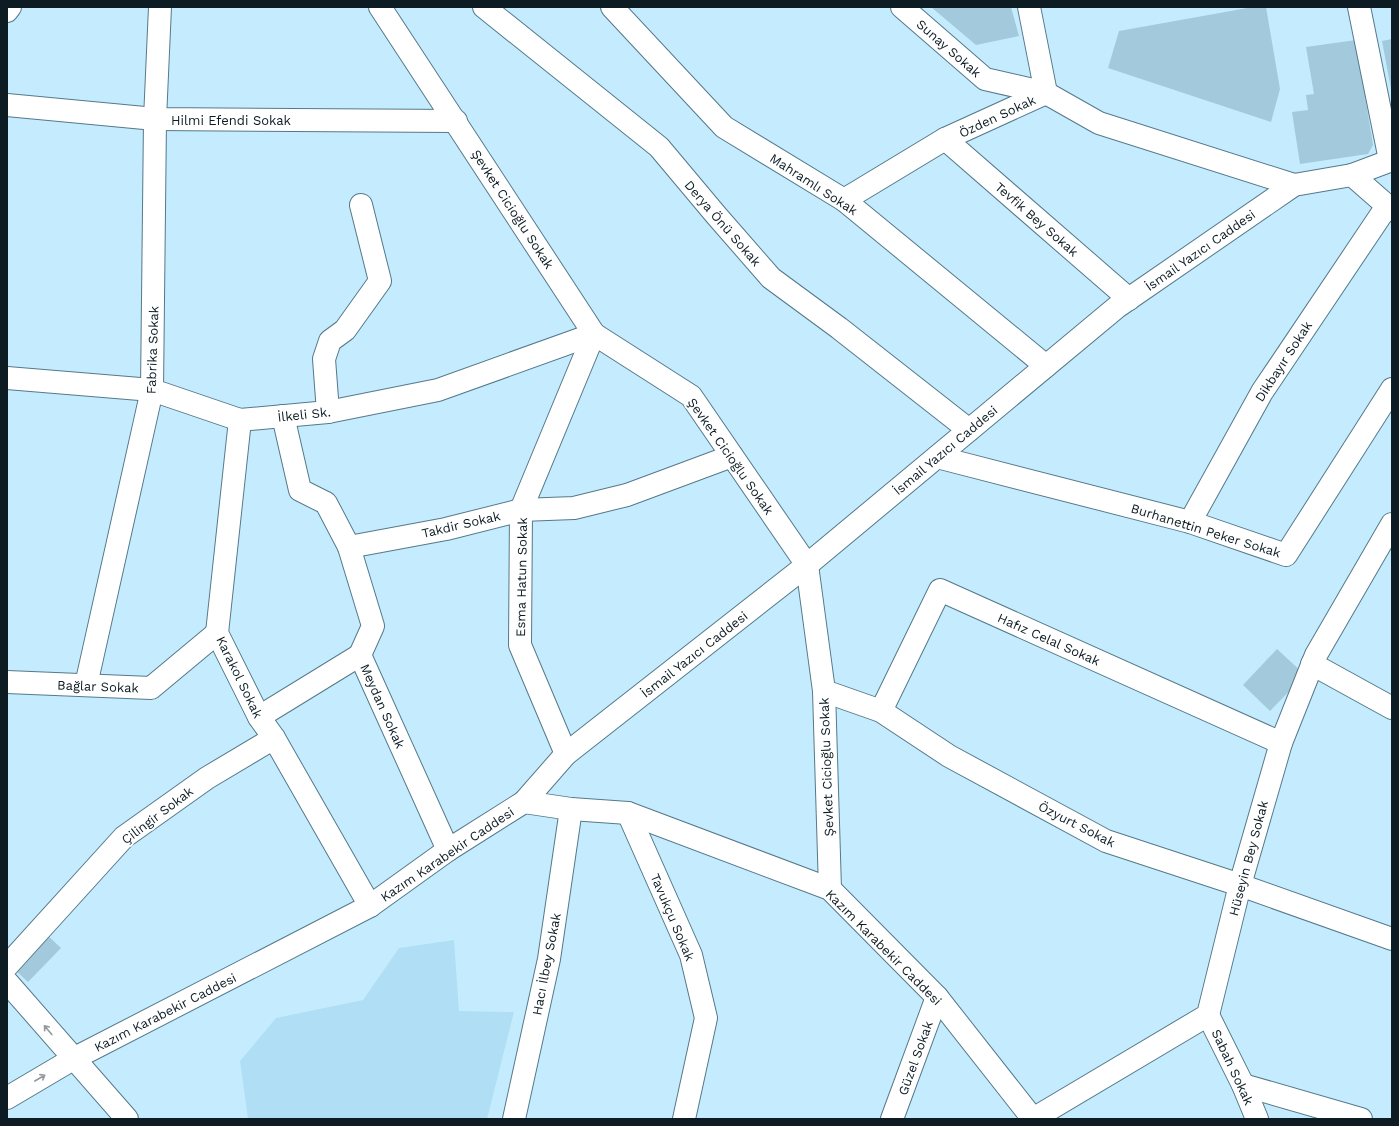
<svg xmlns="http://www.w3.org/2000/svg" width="1399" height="1126" font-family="'Work Sans',sans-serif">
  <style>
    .built { fill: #b0dff5 }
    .building { fill: #a3cadc }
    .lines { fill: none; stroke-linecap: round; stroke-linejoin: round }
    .minor-casing { stroke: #557989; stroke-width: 24 }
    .minor { stroke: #fff; stroke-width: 22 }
    .oneway { stroke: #92999c }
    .labels { text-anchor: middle; stroke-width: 4; stroke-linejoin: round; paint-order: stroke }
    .street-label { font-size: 13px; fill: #0d1c23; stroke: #fff }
  </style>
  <rect width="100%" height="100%" fill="#c4ecfe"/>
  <polygon class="built" points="454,940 459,1011 514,1012 487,1119 248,1119 240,1061 276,1018 363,1000 399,948"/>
  <g class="building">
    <polygon points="931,7 1011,7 1019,36 976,45"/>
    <polygon points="1253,7 1266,7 1280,89 1271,122 1108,68 1119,31"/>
    <polygon points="1392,39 1392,89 1391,89 1382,41"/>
    <polygon points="1356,40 1373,145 1368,154 1300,164 1292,112 1308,110 1306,95 1314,94 1306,47"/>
    <polygon points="1277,649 1305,675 1270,711 1243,685"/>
    <polygon points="46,934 61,948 28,982 14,969"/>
  </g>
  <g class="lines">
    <defs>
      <g id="minor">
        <polyline points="380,7 594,334 691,396 807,565 824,691 830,889"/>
        <polyline points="484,7 659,147 716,215 771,278 839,328 969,430"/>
        <polyline points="612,7 724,127 844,200 1046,366"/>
        <polyline points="902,7 985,79 1046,93 1029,7"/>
        <polyline points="1359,7 1390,160"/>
        <polyline points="7,11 10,7"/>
        <polyline points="7,105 155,119 456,121"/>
        <polyline points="945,139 1129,299"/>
        <polyline points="1352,175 1392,160"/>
        <polyline points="844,200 945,139 1046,93 1099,123 1294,185"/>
        <polyline points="7,378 152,390 240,420 328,412 438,390 594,334"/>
        <polyline points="328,412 324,359 330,341 345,330 380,281 361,205"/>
        <polyline points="283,416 300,490 326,503 349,547 373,626 360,655 448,850"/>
        <polyline points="240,420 217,633 259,717 274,738 370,906"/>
        <polyline points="937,457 1190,522 1286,555 1392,389"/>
        <polyline points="1190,522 1262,392 1387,206"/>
        <polyline points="349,547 446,529 521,510 574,508 627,495 732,456"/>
        <polyline points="1312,664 1392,708"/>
        <polyline points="7,682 151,688 217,633"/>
        <polyline points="86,685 152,390 155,119 160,7"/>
        <polyline points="824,691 881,711 949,756 1106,841 1240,885 1392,939"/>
        <polyline points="881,711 940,590 1281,743"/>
        <polyline points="259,717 360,655"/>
        <polyline points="566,754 520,645 521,510 594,334"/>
        <polyline points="524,802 566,754 807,565 1117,307 1294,185 1352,175 1392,210"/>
        <polyline points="628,813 691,955 706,1018 684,1119"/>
        <polyline points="7,966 124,837 207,778 274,738"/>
        <polyline points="7,982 127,1119"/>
        <polyline points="1208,1015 1243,1085 1257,1119"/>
        <polyline points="1243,1085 1361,1119"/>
        <polyline points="7,1098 73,1059 370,906 448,850 524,802 571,809 628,813 830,889 937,997 1033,1119"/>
        <polyline points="514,1119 549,959 571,809"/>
        <polyline points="892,1119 937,997"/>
        <polyline points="1033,1119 1208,1015 1240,885 1281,743 1316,655 1392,524"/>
      </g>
    </defs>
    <use href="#minor" class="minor-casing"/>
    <use href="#minor" class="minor"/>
  </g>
  <defs><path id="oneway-shaft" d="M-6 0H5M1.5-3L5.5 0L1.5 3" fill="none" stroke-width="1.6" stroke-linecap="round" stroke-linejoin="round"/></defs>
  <g class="oneway">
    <use href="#oneway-shaft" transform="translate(48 1030) rotate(-130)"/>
    <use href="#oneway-shaft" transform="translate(40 1078) rotate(-30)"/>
  </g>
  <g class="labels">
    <g class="street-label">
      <text transform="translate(949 48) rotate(41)" y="5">Sunay Sokak</text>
      <text transform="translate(997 116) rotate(-25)" y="5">Özden Sokak</text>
      <text x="231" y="125">Hilmi Efendi Sokak</text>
      <text transform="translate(814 184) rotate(33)" y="5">Mahramlı Sokak</text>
      <text transform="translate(513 209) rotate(57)" y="5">Şevket Cicioğlu Sokak</text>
      <text transform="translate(1037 219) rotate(41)" y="5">Tevfik Bey Sokak</text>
      <text transform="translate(723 223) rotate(49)" y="5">Derya Önü Sokak</text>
      <text transform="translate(1200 250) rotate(-35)" y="5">İsmail Yazıcı Caddesi</text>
      <text transform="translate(152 350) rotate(-88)" y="5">Fabrika Sokak</text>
      <text transform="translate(1283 361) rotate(-57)" y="5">Dikbayır Sokak</text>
      <text transform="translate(304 414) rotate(-6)" y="5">İlkeli Sk.</text>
      <text transform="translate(945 450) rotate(-40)" y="5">İsmail Yazıcı Caddesi</text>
      <text transform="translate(731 456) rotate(55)" y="5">Şevket Cicioğlu Sokak</text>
      <text transform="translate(461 524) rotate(-13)" y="5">Takdir Sokak</text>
      <text transform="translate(1206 530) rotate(17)" y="5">Burhanettin Peker Sokak</text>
      <text transform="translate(521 577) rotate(-89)" y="5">Esma Hatun Sokak</text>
      <text transform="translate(1049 639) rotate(24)" y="5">Hafız Celal Sokak</text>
      <text transform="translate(694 654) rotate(-38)" y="5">İsmail Yazıcı Caddesi</text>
      <text transform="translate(240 677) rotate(64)" y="5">Karakol Sokak</text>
      <text transform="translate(98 686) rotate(2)" y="5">Bağlar Sokak</text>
      <text transform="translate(383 706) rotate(66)" y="5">Meydan Sokak</text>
      <text transform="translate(826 767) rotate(-92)" y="5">Şevket Cicioğlu Sokak</text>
      <text transform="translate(157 815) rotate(-37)" y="5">Çilingir Sokak</text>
      <text transform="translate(1077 824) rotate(27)" y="5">Özyurt Sokak</text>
      <text transform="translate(447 854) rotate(-34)" y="5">Kazım Karabekir Caddesi</text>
      <text transform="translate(1248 858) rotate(-75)" y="5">Hüseyin Bey Sokak</text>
      <text transform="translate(673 917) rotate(67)" y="5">Tavukçu Sokak</text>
      <text transform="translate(884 947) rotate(45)" y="5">Kazım Karabekir Caddesi</text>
      <text transform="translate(546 964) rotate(-79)" y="5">Hacı İlbey Sokak</text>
      <text transform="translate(165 1012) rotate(-27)" y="5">Kazım Karabekir Caddesi</text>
      <text transform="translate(915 1058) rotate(-70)" y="5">Güzel Sokak</text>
      <text transform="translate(1233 1067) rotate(65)" y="5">Sabah Sokak</text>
    </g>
  </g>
  <rect width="1399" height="1126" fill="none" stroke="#0d1c23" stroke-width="16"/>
</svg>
